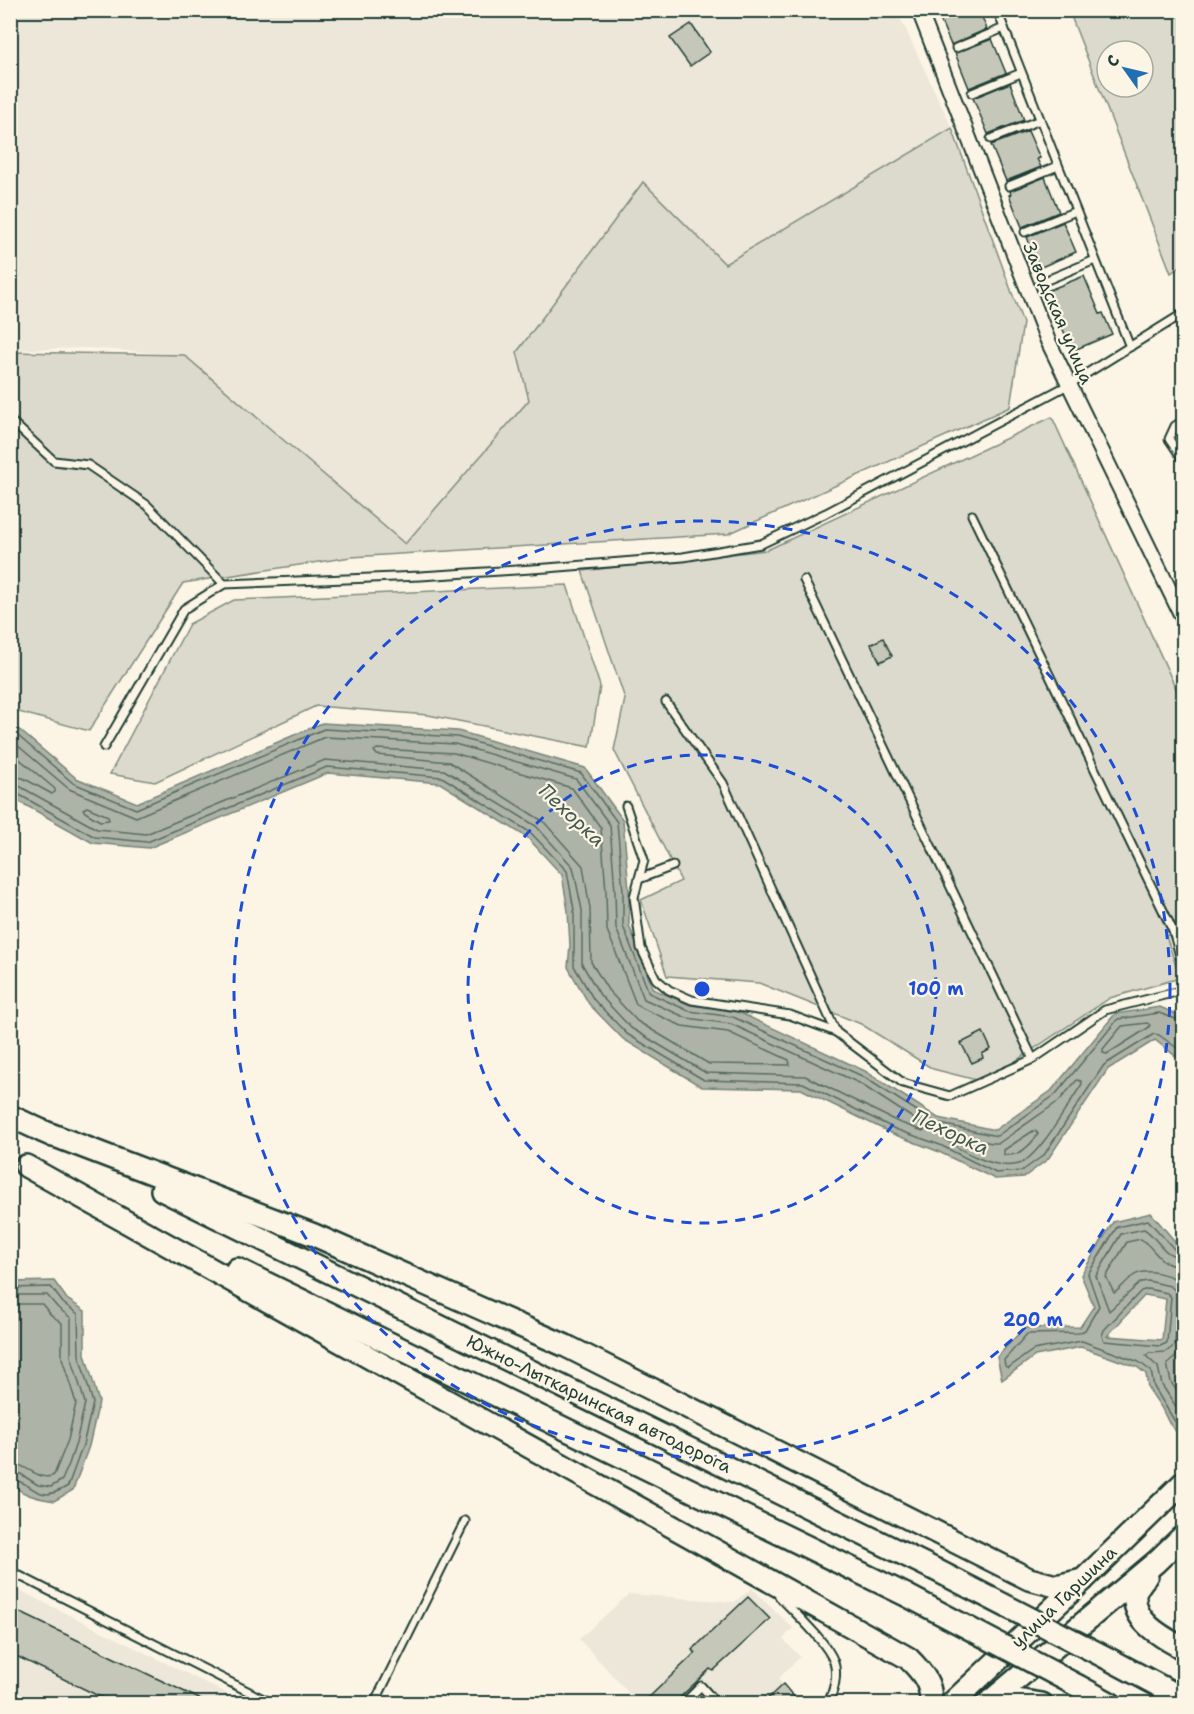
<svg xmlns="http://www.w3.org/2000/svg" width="1194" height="1714" font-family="'Shantell Sans',sans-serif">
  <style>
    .built { fill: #ece7d8 }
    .green { fill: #dcdacc; stroke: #7e8c80; stroke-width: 1.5; fill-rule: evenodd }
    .water { fill: #aeb3a7; stroke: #758479; stroke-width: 1.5; fill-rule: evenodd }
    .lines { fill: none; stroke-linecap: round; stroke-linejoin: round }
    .shore { stroke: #586c62; stroke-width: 1.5 }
    .building { fill: #c5c7b9; stroke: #1f3d34; stroke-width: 1.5 }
    .lane-casing { stroke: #1f3d34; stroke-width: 11 }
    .street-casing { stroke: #1f3d34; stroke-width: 18 }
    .primary-casing { stroke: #1f3d34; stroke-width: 26 }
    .lane { stroke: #fcf5e5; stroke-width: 7 }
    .street { stroke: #fcf5e5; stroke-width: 14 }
    .primary { stroke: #fcf5e5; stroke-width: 21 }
    .primary-bridge-casing { stroke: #1f3d34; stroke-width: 26; stroke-linecap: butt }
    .primary-bridge { stroke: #fcf5e5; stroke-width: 21 }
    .ring { fill: none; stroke: #1d4ed8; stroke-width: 3; stroke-dasharray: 10 8 }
    .labels { text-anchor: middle; stroke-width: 4.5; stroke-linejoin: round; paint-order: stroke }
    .street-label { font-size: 18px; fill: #1f3d34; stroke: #fcf5e5 }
    .water-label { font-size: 20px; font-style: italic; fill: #435a51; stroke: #fcf5e5 }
    .centre { fill: #1d4ed8; stroke: #fcf5e5; stroke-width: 3 }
    .ring-label { font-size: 18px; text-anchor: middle; font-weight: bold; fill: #1d4ed8; stroke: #fcf5e5; stroke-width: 4.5; stroke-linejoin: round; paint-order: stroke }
  </style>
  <rect width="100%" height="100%" fill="#fcf5e5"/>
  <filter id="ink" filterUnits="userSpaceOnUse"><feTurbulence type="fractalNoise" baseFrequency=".0167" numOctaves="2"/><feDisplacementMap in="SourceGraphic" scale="12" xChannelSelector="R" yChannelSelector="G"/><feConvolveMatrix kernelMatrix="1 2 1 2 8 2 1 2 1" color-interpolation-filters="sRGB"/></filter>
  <g filter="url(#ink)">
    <g class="built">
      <polygon points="10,11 897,11 952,128 725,264 644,183 517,352 529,400 405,544 184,355 86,348 11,350"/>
      <polygon points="11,1586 246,1703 11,1703"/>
      <polygon points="752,1588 793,1628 783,1639 800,1657 778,1679 800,1703 638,1703 579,1639 629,1594 734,1602"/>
    </g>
    <g class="green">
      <path d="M1069,11H1183V264L1171,273ZM1107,51H1143V87H1107Z"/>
      <polygon points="952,128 1023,323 1010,407 728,534 351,557 183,583 89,731 11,710 10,352 184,355 405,544 529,400 517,352 643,182 725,264"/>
      <polygon points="1052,417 1183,704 1183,930 1166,936 1180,978 1110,998 984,1082 933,1069 861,1024 759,983 667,976 641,900 681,881 614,750 625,699 582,571 767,550"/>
      <polygon points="567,585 600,686 590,747 428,715 316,706 155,782 110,774 189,624 234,600"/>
    </g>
    <g class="water">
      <polygon points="10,722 76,778 137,803 322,723 458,731 585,768 623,820 629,890 629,925 653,989 690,1005 734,1010 865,1071 938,1118 995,1130 1051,1091 1115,1014 1160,1007 1183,1017 1183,1062 1155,1040 1108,1069 1048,1159 1024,1177 995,1179 937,1151 893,1134 801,1089 702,1087 623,1039 589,1004 568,967 570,945 568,911 562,875 528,838 440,783 328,773 149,848 93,843 11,797"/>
      <path d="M1151,1213L1178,1245L1183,1234V1440L1169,1423L1161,1407L1148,1388L1146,1374L1137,1367L1081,1347L1035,1356L1002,1380L997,1357L1024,1328L1080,1327L1094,1306L1081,1275L1113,1222ZM1145,1295L1166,1299L1162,1340L1107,1336Z"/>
      <path d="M54,1281L67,1299L85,1311V1354L99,1402L89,1446L73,1490L54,1501C38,1498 22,1496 10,1482L11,1282Z"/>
    </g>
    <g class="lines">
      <g class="shore">
        <polyline points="10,729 73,783 136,809 324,729 457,737 581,773 617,822 623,891 623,926 649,993 689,1011 733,1017 862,1076 936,1123 997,1136 1055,1095 1118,1019 1159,1013 1184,1022"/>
        <polyline points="10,739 69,789 136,817 325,737 455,744 576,779 610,825 615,891 616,928 644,999 687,1018 731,1024 859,1083 925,1126 926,1129 923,1131 898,1122 805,1076 706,1073 631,1028 600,995 582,964 582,910 573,867 536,826 444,770 325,760 146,834 97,829 19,786 10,785"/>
        <polygon points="377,749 454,753 572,788 601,828 606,891 607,930 636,1004 644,1009 682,1026 728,1032 789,1060 790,1065 709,1064 637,1021 608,990 591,962 590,909 583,866 544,822 449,762 377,755 374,751"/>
        <polyline points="10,751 55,789 55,792 52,794 23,778 10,776"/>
        <polyline points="10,792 16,793 95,837 147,842 327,767 442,777 531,833 567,871 574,910 574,966 594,1000 627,1034 704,1080 803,1083 895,1129 940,1145 996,1173 1022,1171 1044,1155 1104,1065 1154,1034 1159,1035 1184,1053"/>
        <polygon points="87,807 108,816 109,820 100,821 85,812 83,809"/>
        <polygon points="1147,1023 1150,1025 1148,1028 1107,1054 1103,1053 1103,1049 1122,1026"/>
        <path d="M1077,1080L1081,1081L1082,1084C1069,1103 1039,1157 1019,1164C996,1171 959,1150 942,1137L945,1133L992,1143H999L1059,1101Z"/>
        <path d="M1033,1131H1036L1038,1134C1030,1146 1019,1157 1004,1155V1150Z"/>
        <polyline points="1184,1248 1179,1250 1174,1249 1148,1220 1117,1227 1088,1274 1099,1306 1085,1330 1079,1333 1027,1334 1004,1360 1005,1366 1008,1368 1033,1350 1082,1341 1139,1362 1151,1371 1154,1387 1174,1420 1184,1431"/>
        <path d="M1184,1256C1164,1260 1158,1237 1144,1229L1121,1234L1096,1276L1109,1311L1141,1282L1148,1281L1170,1286L1177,1292L1179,1299L1175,1345L1166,1352L1149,1353L1146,1356L1158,1367L1162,1385L1184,1419"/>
        <path d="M1184,1266C1161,1269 1156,1249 1141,1239L1127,1242L1106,1277L1114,1293C1121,1289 1126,1281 1133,1276C1146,1267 1173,1274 1184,1286"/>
        <path d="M10,1288L51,1287L63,1303L78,1314L79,1355L93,1403L83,1445L68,1486C35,1506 36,1482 10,1479"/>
        <polygon points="1148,1289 1167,1293 1171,1297 1167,1343 1160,1346 1104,1341 1102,1336 1104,1330 1141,1291"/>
        <polyline points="10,1295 47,1295 58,1308 71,1318 71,1356 85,1403 76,1443 69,1464 62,1480 51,1487 38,1485 19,1473 10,1472"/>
        <path d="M10,1304H42L51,1315L62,1323V1358L76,1403L68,1440L54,1475C40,1483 26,1463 10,1463"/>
        <polyline points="1184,1346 1179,1354 1167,1364 1171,1382 1184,1402"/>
      </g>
    </g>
    <g class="building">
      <polygon points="936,10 979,10 987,29 951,45"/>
      <polygon points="691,24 710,52 690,66 670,38"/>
      <polygon points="992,39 1006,73 969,88 955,53"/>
      <polygon points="1010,83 1024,120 988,134 973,98"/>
      <polygon points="1028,131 1040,158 1037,159 1041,167 1006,181 991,145"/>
      <polygon points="1045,177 1059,212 1022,227 1009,195 1011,194 1010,191"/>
      <polygon points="1063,222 1076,252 1039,268 1027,237"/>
      <polygon points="1084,276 1100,314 1103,313 1112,334 1072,351 1047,291"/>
      <polygon points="883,638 892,656 880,662 871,644"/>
      <polygon points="983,1032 991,1049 982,1054 983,1058 972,1063 961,1043"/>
      <polygon points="748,1597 770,1619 713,1671 710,1669 673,1704 642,1704 695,1653 692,1650"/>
      <polygon points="17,1611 210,1704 115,1704 10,1653 10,1626"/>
      <polygon points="783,1684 800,1704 762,1704"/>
    </g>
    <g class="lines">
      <defs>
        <g id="lane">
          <polyline points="997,10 1130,347"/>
          <polyline points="956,48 1004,28"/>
          <polyline points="972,93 1021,73"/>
          <polyline points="991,139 1040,120"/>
          <polyline points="1009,186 1058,166"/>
          <polyline points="1025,232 1076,211"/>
          <polyline points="1047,280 1095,260"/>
          <polyline points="10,420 54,461 88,465 147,505 224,584"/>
          <polyline points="1184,420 1175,426 1169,439 1184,461"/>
          <polyline points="972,515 1173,931 1184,970"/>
          <polyline points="804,580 1033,1059 1105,1010 1184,990"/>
          <polyline points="666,702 723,783 836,1032 903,1083 950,1096 1033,1059"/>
          <polyline points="104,747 184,609 224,584 420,576 547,568 683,557 761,544 826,513 1068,385 1184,313"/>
          <polyline points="626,806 644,860 634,897 641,948 656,979 669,990 692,1000 790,1015 836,1032"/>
          <polyline points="639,879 673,866"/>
          <polyline points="10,1571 273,1704"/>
          <path d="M779,1596C794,1612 827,1642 834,1662C838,1676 834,1692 827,1704"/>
          <polyline points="374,1704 465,1521"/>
          <polyline points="683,1704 701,1686 717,1704"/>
        </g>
        <polyline id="street" points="919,10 1048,341 1184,620"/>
        <g id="primary">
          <polyline points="10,1116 53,1136"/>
          <polyline points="42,1131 314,1235 566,1346 1029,1579 1056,1586 1083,1580"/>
          <path d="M26,1166L908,1658C922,1672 932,1683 931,1704"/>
          <polyline points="162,1190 934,1569"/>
          <polyline points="237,1269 906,1595"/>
          <path d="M1147,1575C1143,1580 1136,1588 1135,1595C1132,1622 1164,1638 1184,1649"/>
          <polyline points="1107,1658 1184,1699"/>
          <polyline points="1078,1686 1111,1704"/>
          <polyline points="951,1704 1083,1580 1184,1482"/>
          <polyline points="987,1704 1156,1562 1184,1535"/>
          <polyline points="1000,1704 1011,1699 1042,1704"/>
        </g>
      </defs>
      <use href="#lane" class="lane-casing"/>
      <use href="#street" class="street-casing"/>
      <use href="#primary" class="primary-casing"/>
      <use href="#lane" class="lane"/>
      <use href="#street" class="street"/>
      <use href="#primary" class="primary"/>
      <defs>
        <g id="primary-bridge">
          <polyline points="934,1569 1107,1658"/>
          <polyline points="906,1595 1078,1686"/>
        </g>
      </defs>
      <use href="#primary-bridge" class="primary-bridge-casing"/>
      <use href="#primary-bridge" class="primary-bridge"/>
    </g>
  </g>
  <g class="ring">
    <circle cx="702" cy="989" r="234"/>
    <circle cx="702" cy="989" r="468"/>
  </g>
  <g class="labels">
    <g class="street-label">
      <text transform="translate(1058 313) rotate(67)" y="6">Заводская улица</text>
      <text transform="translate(599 1404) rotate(26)" y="6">Южно-Лыткаринская автодорога</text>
      <text transform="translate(1064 1597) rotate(-44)" y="6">улица Гаршина</text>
    </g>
    <g class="water-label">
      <text transform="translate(572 815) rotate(43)" y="7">Пехорка</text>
      <text transform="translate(951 1132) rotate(25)" y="7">Пехорка</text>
    </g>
  </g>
  <circle cx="702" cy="989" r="9" class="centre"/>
  <g class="ring-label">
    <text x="936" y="995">100 m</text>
    <text x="1033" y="1326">200 m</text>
  </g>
  <rect width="1194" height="1714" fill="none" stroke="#fcf5e5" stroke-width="36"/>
  <rect x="18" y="18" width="1158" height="1678" fill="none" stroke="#1f3d34" stroke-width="2" filter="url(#ink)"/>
  <g transform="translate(1125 69) rotate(304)"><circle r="28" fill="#fcf5e5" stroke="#a4ab9e" stroke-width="1.5"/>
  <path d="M0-4.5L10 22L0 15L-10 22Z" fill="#1f6fb2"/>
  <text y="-9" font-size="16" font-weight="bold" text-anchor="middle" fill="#1f3d34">С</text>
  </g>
</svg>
